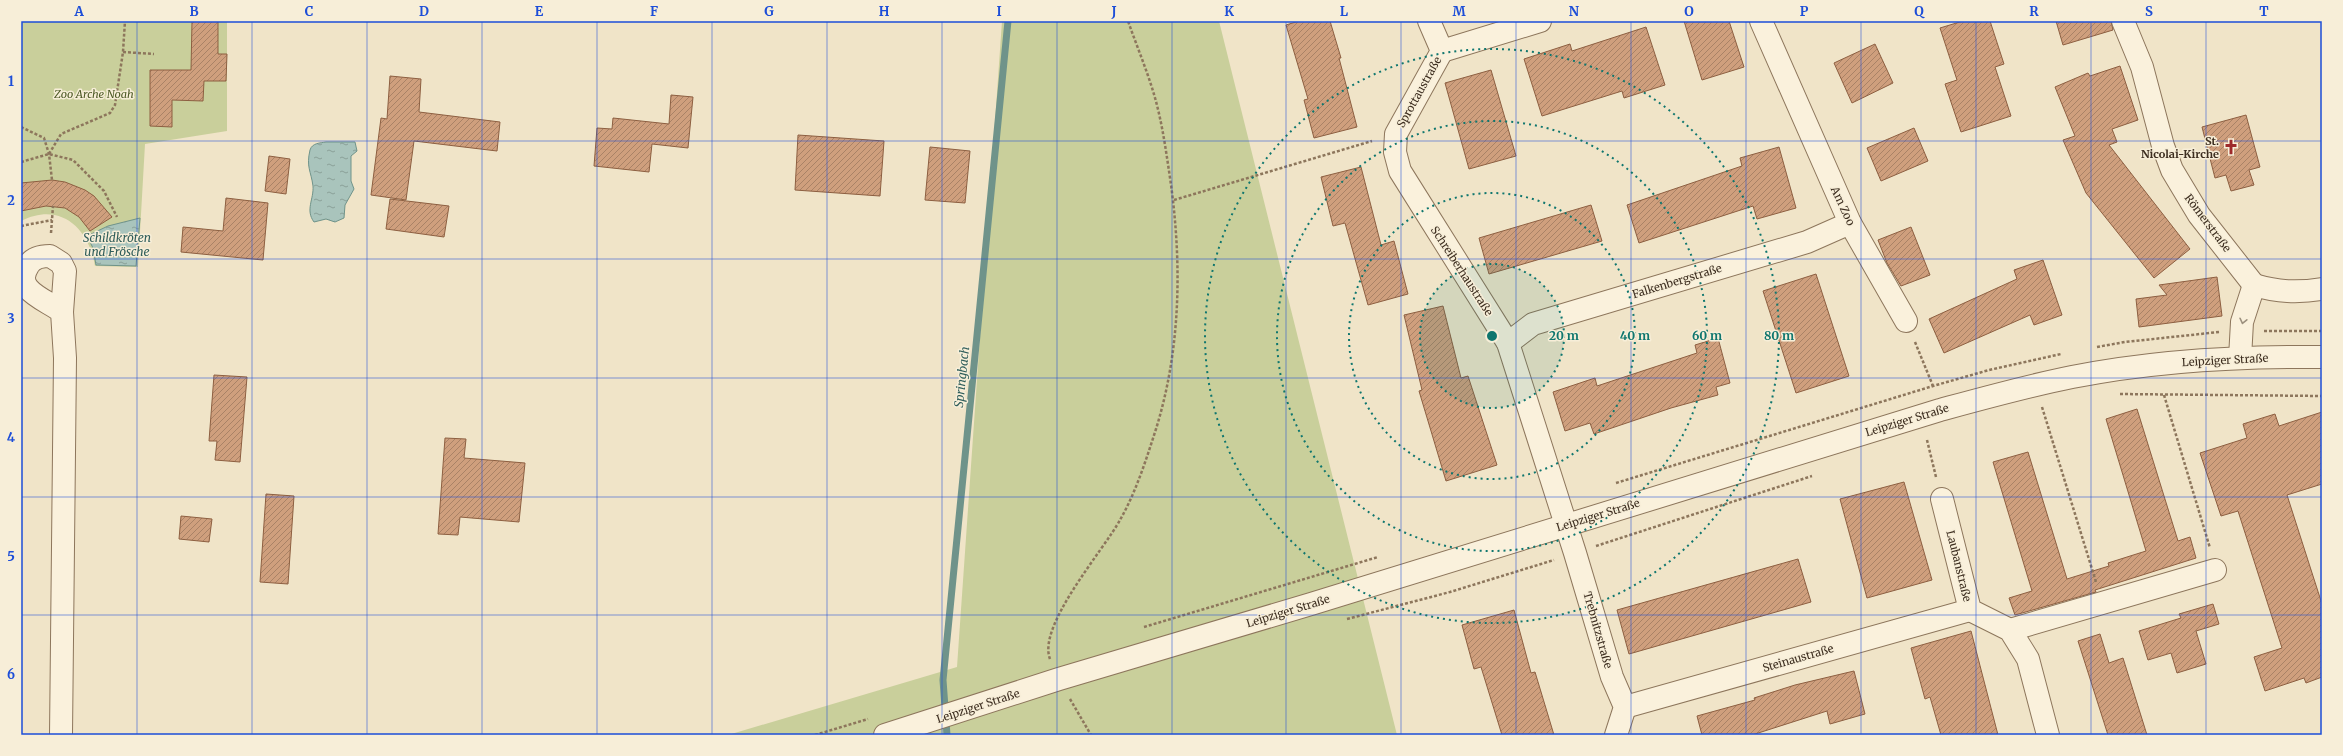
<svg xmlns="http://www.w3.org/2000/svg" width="2343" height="756" font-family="Merriweather,serif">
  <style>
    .green { fill: #c9cf9b }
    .water { fill: url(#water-ripples); stroke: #6f938a }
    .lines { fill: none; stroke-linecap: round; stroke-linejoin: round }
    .stream { stroke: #6f938a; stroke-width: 7 }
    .building { fill: url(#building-hatch); stroke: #8d5f41 }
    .minor-casing { stroke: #8d765c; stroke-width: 24 }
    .path { stroke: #8d765c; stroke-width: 2.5; stroke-dasharray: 3 2; stroke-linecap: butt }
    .minor { stroke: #faf1dc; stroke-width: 22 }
    .oneway { stroke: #9c907e }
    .grid { fill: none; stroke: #1d4ed8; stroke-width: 1; stroke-opacity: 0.55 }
    .ring { fill: none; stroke: #0f766e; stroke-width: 2; stroke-dasharray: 2 4 }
    .labels { text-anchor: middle; stroke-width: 3; stroke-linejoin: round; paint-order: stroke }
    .street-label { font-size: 11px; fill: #3d2e20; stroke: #f7eed8 }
    .park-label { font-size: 11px; font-style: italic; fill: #4d5a26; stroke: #f7eed8 }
    .poi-label { font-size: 11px; font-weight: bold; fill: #3d2e20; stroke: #f7eed8; text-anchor: end }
    .water-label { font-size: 12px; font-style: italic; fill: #2f5d5a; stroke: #f7eed8 }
    .centre { fill: #0f766e; stroke: #f7eed8; stroke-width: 2 }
    .ring-label { font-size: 12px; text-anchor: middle; font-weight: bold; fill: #0f766e; stroke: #f7eed8; stroke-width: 3; stroke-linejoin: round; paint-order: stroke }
    .neatline { fill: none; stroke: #1d4ed8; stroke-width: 1.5 }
    .grid-label { font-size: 13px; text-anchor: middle; font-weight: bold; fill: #1d4ed8 }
  </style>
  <defs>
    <pattern id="water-ripples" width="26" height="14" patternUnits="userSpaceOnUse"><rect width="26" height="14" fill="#a9c4bc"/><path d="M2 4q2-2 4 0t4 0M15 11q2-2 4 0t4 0" fill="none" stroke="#8ba098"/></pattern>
    <pattern id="building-hatch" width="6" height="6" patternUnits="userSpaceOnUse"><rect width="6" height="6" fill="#cf9f7d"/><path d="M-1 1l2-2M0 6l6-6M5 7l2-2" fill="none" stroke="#a98266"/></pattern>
  </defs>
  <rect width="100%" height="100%" fill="#f0e4c8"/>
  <g class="green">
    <path d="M21,21H227V131L145,144L138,267L95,266C89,228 60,201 21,221Z"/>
    <polygon points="1002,21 1219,21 1397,735 728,735 957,667"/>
  </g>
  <g class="water">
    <path d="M326,142H355L357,151L351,156V181L354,189L345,205L344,218L335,222L326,219L314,222C305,210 314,199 313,186C311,171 306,167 310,150C312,143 320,143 326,142Z"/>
    <polygon points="140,218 136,266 96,265 93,248 87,236 108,226"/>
  </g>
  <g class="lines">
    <polyline class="stream" points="947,735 943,680 1008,21"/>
  </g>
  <g class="building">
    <polygon points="192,21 218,21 218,54 227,54 226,81 204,81 203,101 172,100 172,127 150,126 150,70 191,70"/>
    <polygon points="1299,21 1330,21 1341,58 1339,58 1357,127 1314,138 1304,100 1308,99 1286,25"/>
    <polygon points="1684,21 1729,21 1744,67 1702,80"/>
    <polygon points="1963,21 1990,21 2004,64 1995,67 2011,116 1961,132 1945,84 1957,80 1940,28"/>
    <polygon points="2056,21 2111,21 2113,30 2063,45"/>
    <polygon points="1646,27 1665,85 1624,98 1622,91 1542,116 1524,59 1570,44 1572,51"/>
    <polygon points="1875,44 1893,83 1852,103 1834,63"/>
    <polygon points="2120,66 2138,120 2112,129 2117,142 2109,145 2190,249 2154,278 2086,193 2063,140 2075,136 2055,87 2088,73 2090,76"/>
    <polygon points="1491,70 1516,156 1469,169 1445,83"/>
    <polygon points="390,76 421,79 419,112 500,122 497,151 414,141 406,200 371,195 381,118 387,119"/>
    <polygon points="671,95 693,97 688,148 652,144 649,172 594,166 597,128 612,129 613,118 669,124"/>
    <polygon points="2246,115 2260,167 2249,170 2254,185 2231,191 2226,175 2215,178 2202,127"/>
    <polygon points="1914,128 1928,161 1881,181 1867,148"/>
    <polygon points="798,135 884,141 880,196 795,190"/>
    <polygon points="930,147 970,151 965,203 925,200"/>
    <polygon points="1779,147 1796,208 1757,219 1753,206 1639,243 1627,205 1742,166 1740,158"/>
    <polygon points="269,156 290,159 286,194 265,191"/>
    <polygon points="1361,167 1381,245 1394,241 1408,294 1368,305 1345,223 1333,226 1321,177"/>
    <polygon points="52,180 65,182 85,190 94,196 112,217 90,231 79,217 65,208 46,206 21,211 21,183"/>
    <polygon points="226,198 268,203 263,260 181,252 183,227 223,231"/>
    <polygon points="390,199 449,206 444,237 386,229"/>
    <polygon points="1591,205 1602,241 1489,274 1479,238"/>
    <polygon points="1911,227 1930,275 1901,286 1887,263 1878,240"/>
    <polygon points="2043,260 2062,315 2034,325 2030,315 1944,353 1929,319 2017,279 2014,270"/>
    <polygon points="1816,274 1849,376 1796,393 1763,291"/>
    <polygon points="2217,277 2222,316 2139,327 2136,299 2167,295 2159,285"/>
    <polygon points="1443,306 1461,378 1468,376 1497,465 1446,481 1419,391 1422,390 1404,315"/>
    <polygon points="1718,338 1730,383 1716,387 1718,395 1671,408 1594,434 1590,423 1565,431 1553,392 1595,378 1597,386 1697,353 1695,345"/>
    <polygon points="214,375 247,377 240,462 215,460 217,441 209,441"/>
    <polygon points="2137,409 2178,541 2190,537 2196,558 2095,590 2096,592 2015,615 2009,598 2032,591 1993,462 2028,452 2067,579 2109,566 2108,563 2146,551 2106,419"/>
    <polygon points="2322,412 2322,484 2287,495 2322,604 2322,677 2306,683 2304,678 2265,691 2254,657 2282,648 2238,511 2221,516 2200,453 2247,438 2243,424 2275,414 2279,426"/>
    <polygon points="445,438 466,439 464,458 525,463 519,522 460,517 458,535 438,534"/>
    <polygon points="1904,482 1932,580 1867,598 1840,499"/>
    <polygon points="266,494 294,496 288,584 260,582"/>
    <polygon points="181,516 212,519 209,542 179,539"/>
    <polygon points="1798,559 1811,602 1629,654 1617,610"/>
    <polygon points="2213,604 2219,624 2196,631 2206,664 2177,673 2171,653 2148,660 2139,631 2181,618 2179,614"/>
    <polygon points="1514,610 1531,673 1535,672 1554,735 1502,735 1481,667 1474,669 1462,625"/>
    <polygon points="1971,631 1998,735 1941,735 1930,697 1925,699 1911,648"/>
    <polygon points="2100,634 2109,663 2123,658 2147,735 2108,735 2078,641"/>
    <polygon points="1854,671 1865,714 1830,724 1827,711 1752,735 1702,735 1697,716 1755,700 1754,698 1795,685"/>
  </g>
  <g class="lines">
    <defs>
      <g id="minor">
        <polyline points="1429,21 1442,51 1396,134 1395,152 1400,171 1508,343 1575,553 1612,677 1625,707 1616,735"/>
        <polyline points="1761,21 1850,223 1906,321"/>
        <polyline points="2123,21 2142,67 2163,146 2172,170 2199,215 2254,285"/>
        <polyline points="1442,51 1540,21"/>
        <path d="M2254,285C2278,292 2297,293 2322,289"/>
        <polyline points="1508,343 1533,324 1807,242 1850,223"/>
        <polyline points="2240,358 2242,322 2254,285"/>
        <polyline points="1942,499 1970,610 2010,630 2028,659 2048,735"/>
        <polyline points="2010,630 2215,570"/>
        <polyline points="1625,707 1970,610"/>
        <path d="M61,735L65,358L62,312L65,271L61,263L50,256C41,256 32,258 28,266C12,291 48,300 62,312"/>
        <path d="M885,735L1059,679L1311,604L1940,410C1984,398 2027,386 2072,377C2153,361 2239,356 2322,357"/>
      </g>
    </defs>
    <use href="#minor" class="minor-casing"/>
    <g class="path">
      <polyline points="123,52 154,54"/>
      <polyline points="21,127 44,138 49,154 52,180"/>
      <polyline points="49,154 61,134 110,113 115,105 123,52 125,21"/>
      <polyline points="21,162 49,154 73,160 104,191 117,217"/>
      <polyline points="1174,200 1372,141"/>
      <polyline points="21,226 52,220"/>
      <polyline points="51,233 53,206"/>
      <polyline points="2264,331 2322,331"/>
      <polyline points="1915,342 1933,386"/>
      <polyline points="2097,347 2125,342 2219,332"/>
      <polyline points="2120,394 2322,396"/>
      <polyline points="2164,395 2210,548"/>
      <polyline points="2042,407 2096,582"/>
      <polyline points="1927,440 1936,477"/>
      <polyline points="1616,483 1933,386 1989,370 2061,354"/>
      <polyline points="1596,546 1812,476"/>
      <polyline points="1347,619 1450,592 1554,560"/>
      <polyline points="1144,627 1378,557"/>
      <path d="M1050,659C1037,626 1103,551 1120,520C1136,492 1146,460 1156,429C1182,345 1182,256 1169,171C1165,144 1161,117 1153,91C1146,68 1136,44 1128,21"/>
      <polyline points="1070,699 1091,735"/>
      <polyline points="815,735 868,719"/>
    </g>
    <use href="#minor" class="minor"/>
  </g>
  <defs><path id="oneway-chevron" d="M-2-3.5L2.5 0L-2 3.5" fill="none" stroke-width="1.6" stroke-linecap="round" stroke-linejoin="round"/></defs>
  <use class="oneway" href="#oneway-chevron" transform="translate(2243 321) rotate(103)"/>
  <path class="grid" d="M137,21V735M252,21V735M367,21V735M482,21V735M597,21V735M712,21V735M827,21V735M942,21V735M1057,21V735M1172,21V735M1286,21V735M1401,21V735M1516,21V735M1631,21V735M1746,21V735M1861,21V735M1976,21V735M2091,21V735M2206,21V735M21,141H2322M21,259H2322M21,378H2322M21,497H2322M21,615H2322"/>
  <circle cx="1492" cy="336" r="72" fill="#0f766e" fill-opacity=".12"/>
  <g class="ring">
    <circle cx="1492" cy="336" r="72"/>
    <circle cx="1492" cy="336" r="143"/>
    <circle cx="1492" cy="336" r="215"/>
    <circle cx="1492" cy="336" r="287"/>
  </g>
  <defs>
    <symbol id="church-bare" viewBox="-9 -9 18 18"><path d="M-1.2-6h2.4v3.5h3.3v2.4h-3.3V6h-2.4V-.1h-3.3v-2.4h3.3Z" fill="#9e2a2b" stroke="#f7eed8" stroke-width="2.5" paint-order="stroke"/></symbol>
  </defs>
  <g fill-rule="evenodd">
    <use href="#church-bare" x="2220" y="136" width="22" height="22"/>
  </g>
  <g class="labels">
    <g class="street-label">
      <text transform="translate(1419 92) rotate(-61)" y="4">Sprottaustraße</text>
      <text transform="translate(1843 206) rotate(65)" y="4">Am Zoo</text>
      <text transform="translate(2208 223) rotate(53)" y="4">Römerstraße</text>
      <text transform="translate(1462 271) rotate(57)" y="4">Schreiberhaustraße</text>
      <text transform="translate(1677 281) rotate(-17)" y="4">Falkenbergstraße</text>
      <text transform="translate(2225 360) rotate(-3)" y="4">Leipziger Straße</text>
      <text transform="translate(1907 420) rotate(-17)" y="4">Leipziger Straße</text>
      <text transform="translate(1598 515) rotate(-17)" y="4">Leipziger Straße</text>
      <text transform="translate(1959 566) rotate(76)" y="4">Laubanstraße</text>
      <text transform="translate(1288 611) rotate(-17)" y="4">Leipziger Straße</text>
      <text transform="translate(1598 630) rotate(74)" y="4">Trebnitzstraße</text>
      <text transform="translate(1798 658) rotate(-16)" y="4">Steinaustraße</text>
      <text transform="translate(978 706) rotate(-18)" y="4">Leipziger Straße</text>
    </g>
    <g class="park-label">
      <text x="94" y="98">Zoo Arche Noah</text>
    </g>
    <g class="poi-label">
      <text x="2219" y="145">St.<tspan x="2219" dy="13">Nicolai-Kirche</tspan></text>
    </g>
    <g class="water-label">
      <text x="117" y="242">Schildkröten<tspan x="117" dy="14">und Frösche</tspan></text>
      <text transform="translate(962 377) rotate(-84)" y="4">Springbach</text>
    </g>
  </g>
  <circle cx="1492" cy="336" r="6" class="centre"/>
  <g class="ring-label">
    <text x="1564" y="340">20 m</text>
    <text x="1635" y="340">40 m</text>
    <text x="1707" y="340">60 m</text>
    <text x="1779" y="340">80 m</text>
  </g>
  <rect width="2343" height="756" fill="none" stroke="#f7eed8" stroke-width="44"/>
  <rect x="22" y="22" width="2299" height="712" class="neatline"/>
  <g class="grid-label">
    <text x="79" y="16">A</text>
    <text x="194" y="16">B</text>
    <text x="309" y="16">C</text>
    <text x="424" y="16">D</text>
    <text x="539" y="16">E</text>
    <text x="654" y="16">F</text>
    <text x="769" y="16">G</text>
    <text x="884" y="16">H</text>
    <text x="999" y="16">I</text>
    <text x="1114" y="16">J</text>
    <text x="1229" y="16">K</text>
    <text x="1344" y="16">L</text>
    <text x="1459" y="16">M</text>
    <text x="1574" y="16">N</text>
    <text x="1689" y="16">O</text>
    <text x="1804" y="16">P</text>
    <text x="1919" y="16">Q</text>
    <text x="2034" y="16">R</text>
    <text x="2149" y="16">S</text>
    <text x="2264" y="16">T</text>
    <text x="11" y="86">1</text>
    <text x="11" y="205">2</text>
    <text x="11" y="323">3</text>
    <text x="11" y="442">4</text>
    <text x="11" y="561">5</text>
    <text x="11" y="679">6</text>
  </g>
</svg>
